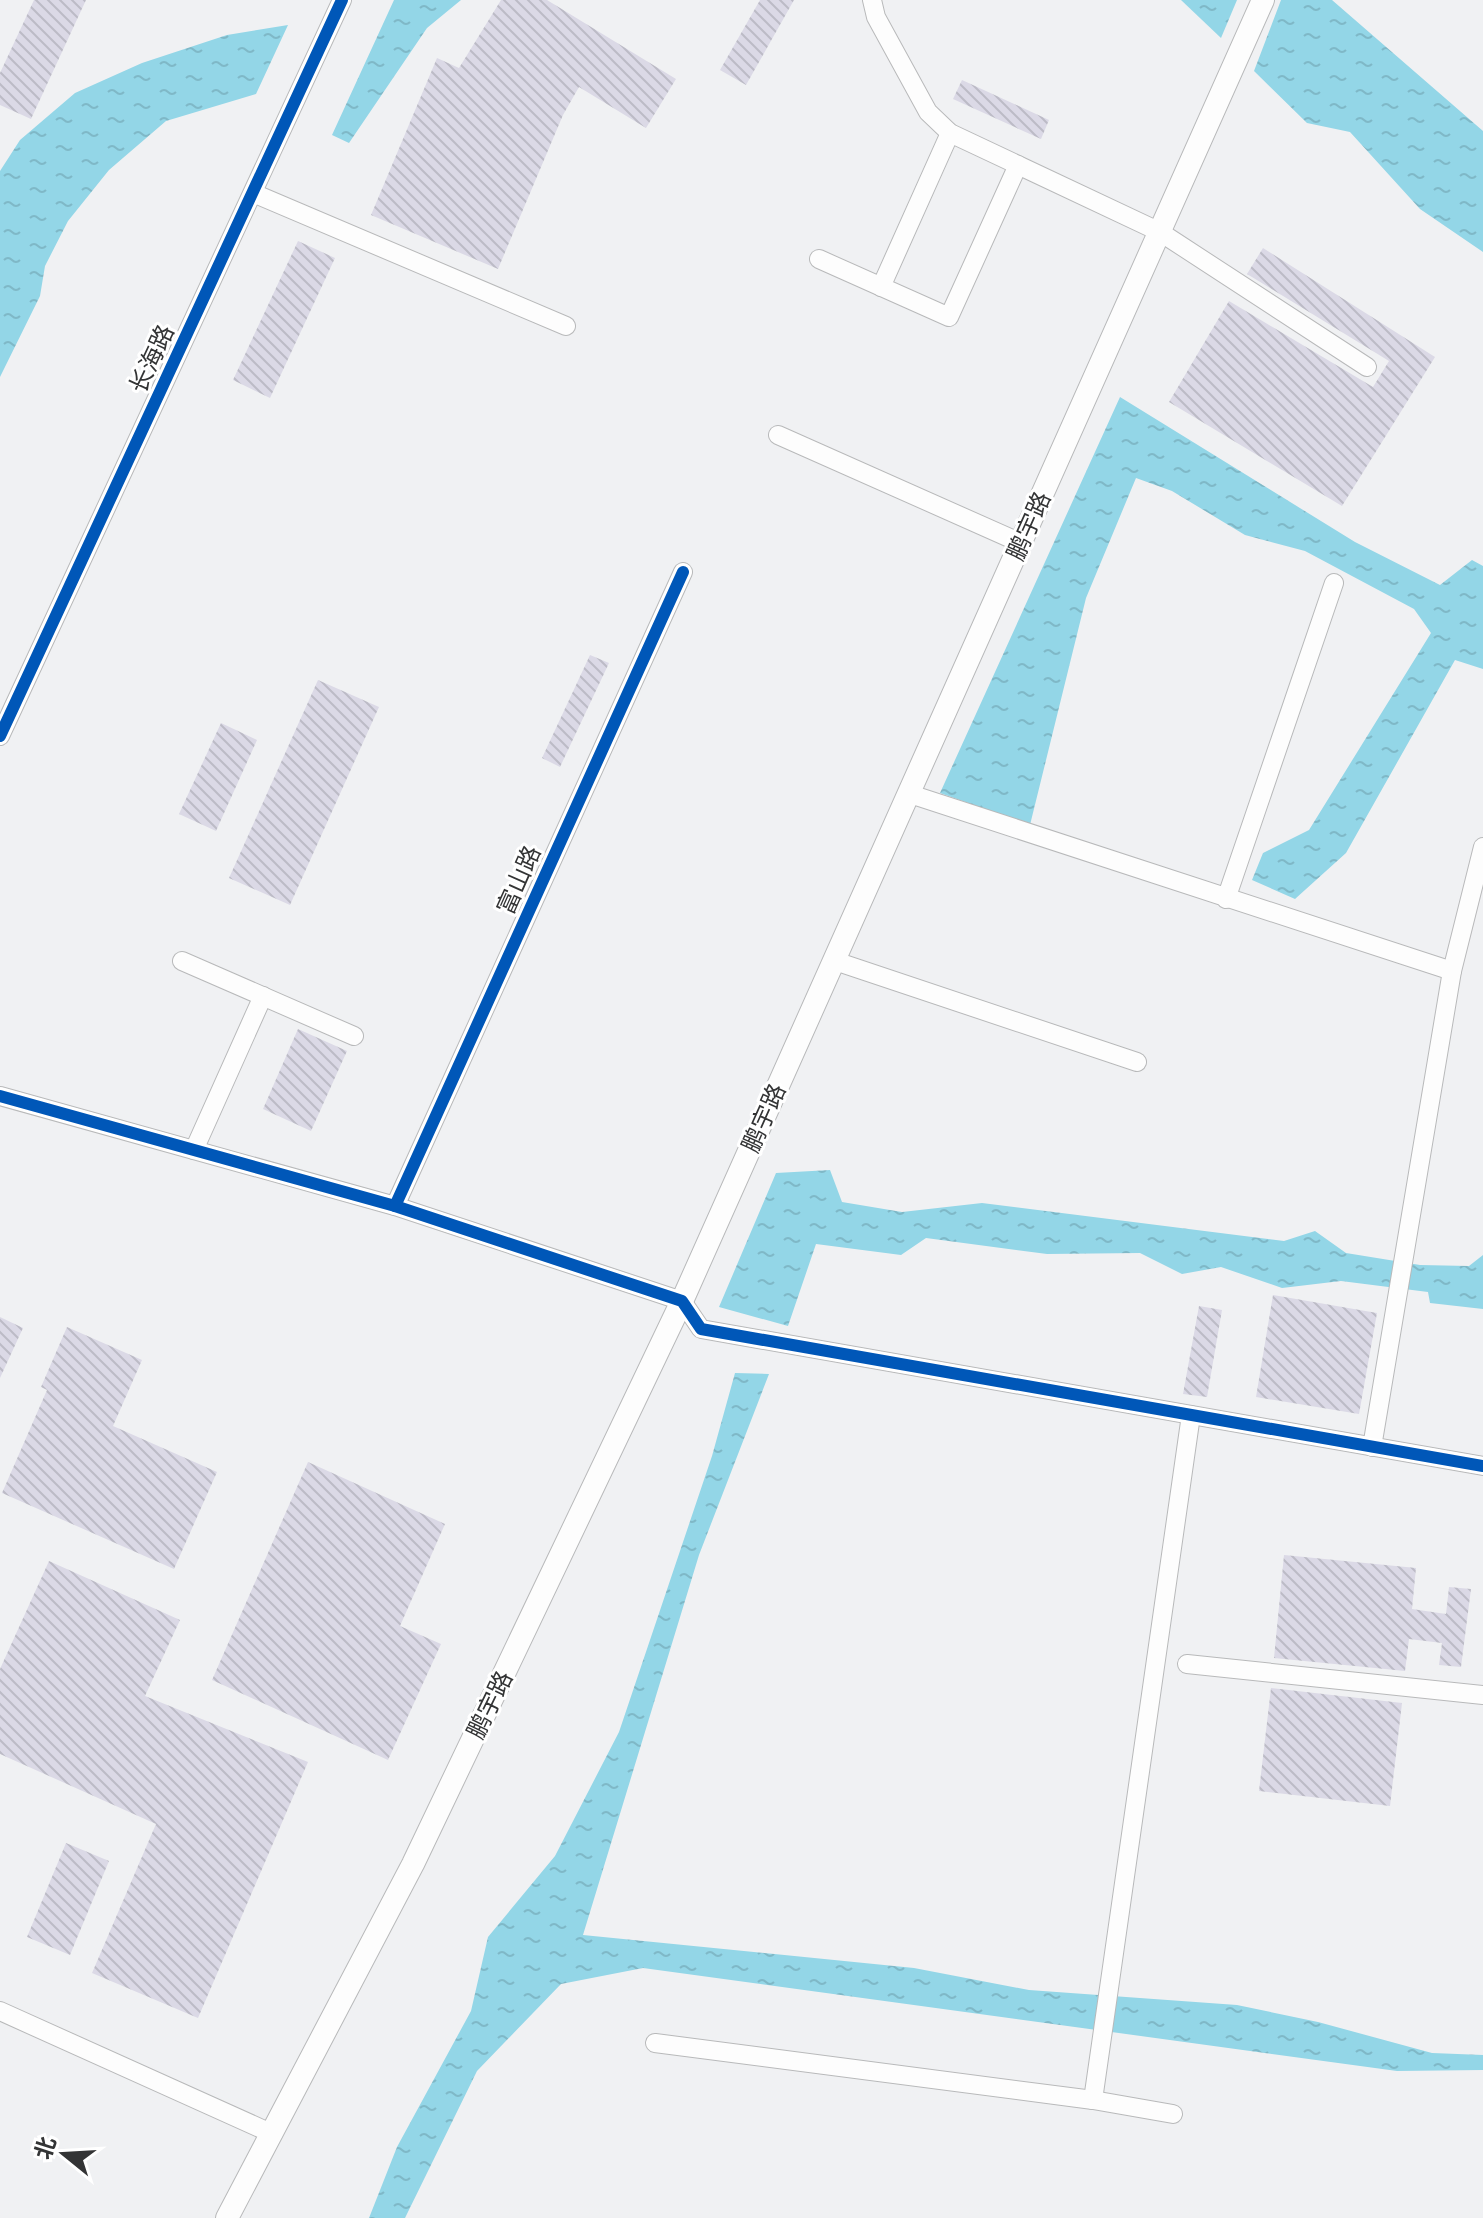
<svg xmlns="http://www.w3.org/2000/svg" width="1483" height="2218" font-family="Bitter,'Noto Sans SC',serif">
  <style>
    .water { fill: url(#water-ripples) }
    .building { fill: url(#building-back-hatch) }
    .lines { fill: none; stroke-linecap: round; stroke-linejoin: round }
    .minor-casing { stroke: #b8b9ba; stroke-width: 20 }
    .major-casing { stroke: #b8b9ba; stroke-width: 24 }
    .minor { stroke: #fdfdfd; stroke-width: 18 }
    .major { stroke: #fdfdfd; stroke-width: 22 }
    .cycleway-casing { stroke: #fff; stroke-width: 17 }
    .cycleway { stroke: #0057b8; stroke-width: 12 }
    .labels { text-anchor: middle; stroke-width: 6; stroke-linejoin: round; paint-order: stroke }
    .street-label { font-size: 24px; fill: #333435; stroke: #fff }
  </style>
  <defs>
    <pattern id="water-ripples" width="26" height="14" patternUnits="userSpaceOnUse" patternTransform="scale(2)"><rect width="26" height="14" fill="#93d6e7"/><path d="M2 4q2-2 4 0t4 0M15 11q2-2 4 0t4 0" fill="none" stroke="#7fb8c7"/></pattern>
    <pattern id="building-back-hatch" width="6" height="6" patternUnits="userSpaceOnUse" patternTransform="scale(2)"><rect width="6" height="6" fill="#dbd9e6"/><path d="M-1 5l2 2M0 0l6 6M5-1l2 2" fill="none" stroke="#bcbbc6"/></pattern>
  </defs>
  <rect width="100%" height="100%" fill="#f0f1f3"/>
  <g class="water">
    <polygon points="394,0 461,0 427,28 349,143 332,135"/>
    <polygon points="1181,0 1237,0 1221,38"/>
    <polygon points="1281,0 1332,0 1483,131 1483,252 1420,209 1350,132 1307,123 1254,71"/>
    <polygon points="288,25 256,94 166,121 109,170 68,221 45,266 40,296 0,377 0,171 20,140 75,93 142,63 227,35"/>
    <polygon points="1120,397 1355,542 1440,585 1472,560 1483,566 1483,669 1455,660 1346,853 1295,899 1252,880 1263,853 1309,830 1431,633 1414,609 1305,551 1245,535 1172,491 1136,478 1086,598 1030,825 940,793"/>
    <polygon points="830,1170 842,1202 902,1212 982,1203 1284,1241 1315,1231 1346,1253 1420,1265 1469,1266 1483,1255 1483,1309 1430,1303 1428,1292 1341,1281 1282,1288 1221,1267 1182,1274 1140,1253 1047,1254 926,1238 901,1255 816,1244 788,1326 719,1307 776,1173"/>
    <polygon points="735,1373 769,1374 699,1555 583,1935 914,1968 1029,1990 1237,2005 1318,2022 1432,2053 1483,2055 1483,2070 1397,2071 643,1968 561,1984 477,2071 405,2218 369,2218 397,2147 471,2011 488,1937 555,1856 619,1732 712,1456"/>
  </g>
  <g class="building">
    <polygon points="34,0 86,0 31,119 0,105 0,73"/>
    <polygon points="501,0 547,0 676,79 646,128 579,87 563,115 498,269 371,215 437,58 459,68"/>
    <polygon points="760,0 794,0 746,85 720,70"/>
    <polygon points="962,80 1049,120 1041,139 953,99"/>
    <polygon points="298,241 335,258 270,398 233,380"/>
    <polygon points="1263,248 1435,357 1342,506 1169,402 1229,301 1373,387 1389,361 1247,274"/>
    <polygon points="590,655 609,663 560,767 542,758"/>
    <polygon points="318,680 379,707 290,905 229,878"/>
    <polygon points="221,723 257,740 216,831 179,814"/>
    <polygon points="298,1029 347,1051 311,1131 263,1109"/>
    <polygon points="1273,1295 1377,1313 1359,1414 1256,1397"/>
    <polygon points="1199,1306 1222,1310 1207,1397 1183,1394"/>
    <polygon points="0,1317 23,1328 0,1378"/>
    <polygon points="67,1327 142,1360 113,1426 217,1472 174,1569 2,1493 47,1390 41,1387"/>
    <polygon points="308,1462 445,1524 400,1626 441,1644 388,1760 212,1680"/>
    <polygon points="1284,1555 1416,1568 1412,1609 1446,1614 1449,1587 1471,1589 1461,1667 1439,1665 1442,1643 1409,1639 1405,1671 1274,1658"/>
    <polygon points="49,1561 180,1620 145,1696 308,1762 198,2018 92,1973 156,1824 0,1754 0,1669"/>
    <polygon points="1271,1688 1402,1703 1390,1806 1259,1791"/>
    <polygon points="66,1843 109,1861 70,1955 27,1937"/>
  </g>
  <g class="lines">
    <defs>
      <g id="minor">
        <polyline points="872,0 876,17 928,112 950,133 1160,232 1367,367"/>
        <polyline points="253,193 566,326"/>
        <polyline points="819,259 949,317 1018,165"/>
        <polyline points="881,287 950,133"/>
        <polyline points="778,435 1021,543"/>
        <polyline points="0,736 342,0"/>
        <polyline points="910,794 1452,971"/>
        <polyline points="1226,899 1334,583"/>
        <polyline points="182,961 354,1036"/>
        <polyline points="835,961 1137,1062"/>
        <polyline points="0,1096 395,1206 682,1301 701,1329 1483,1466"/>
        <polyline points="194,1150 263,996"/>
        <polyline points="395,1206 683,572"/>
        <polyline points="1372,1447 1452,971 1483,847"/>
        <polyline points="1187,1664 1483,1695"/>
        <polyline points="0,2011 273,2134"/>
        <polyline points="655,2043 1093,2100 1173,2114"/>
        <polyline points="1093,2100 1191,1415"/>
      </g>
      <polyline id="major" points="227,2218 413,1864 682,1301 1263,0"/>
    </defs>
    <use href="#minor" class="minor-casing"/>
    <use href="#major" class="major-casing"/>
    <use href="#minor" class="minor"/>
    <use href="#major" class="major"/>
    <defs>
      <g id="cycleway">
        <polyline points="0,736 342,0"/>
        <polyline points="0,1096 395,1206 682,1301 701,1329 1483,1466"/>
        <polyline points="395,1206 683,572"/>
      </g>
    </defs>
    <use href="#cycleway" class="cycleway-casing"/>
    <use href="#cycleway" class="cycleway"/>
  </g>
  <g class="labels">
    <g class="street-label">
      <text transform="translate(152 359) rotate(-65)" y="8">长海路</text>
      <text transform="translate(1029 526) rotate(-66)" y="8">鹏宇路</text>
      <text transform="translate(519 880) rotate(-66)" y="8">富山路</text>
      <text transform="translate(764 1118) rotate(-66)" y="8">鹏宇路</text>
      <text transform="translate(490 1705) rotate(-64)" y="8">鹏宇路</text>
    </g>
  </g>
  <g transform="translate(64 2154) rotate(288)" stroke="#ffffff" stroke-width="6" paint-order="stroke">
  <path d="M0-6L14 30L0 20L-14 30Z" fill="#333435"/>
  <text y="-12" font-size="22" font-weight="bold" text-anchor="middle" fill="#333435">北</text>
  </g>
</svg>
